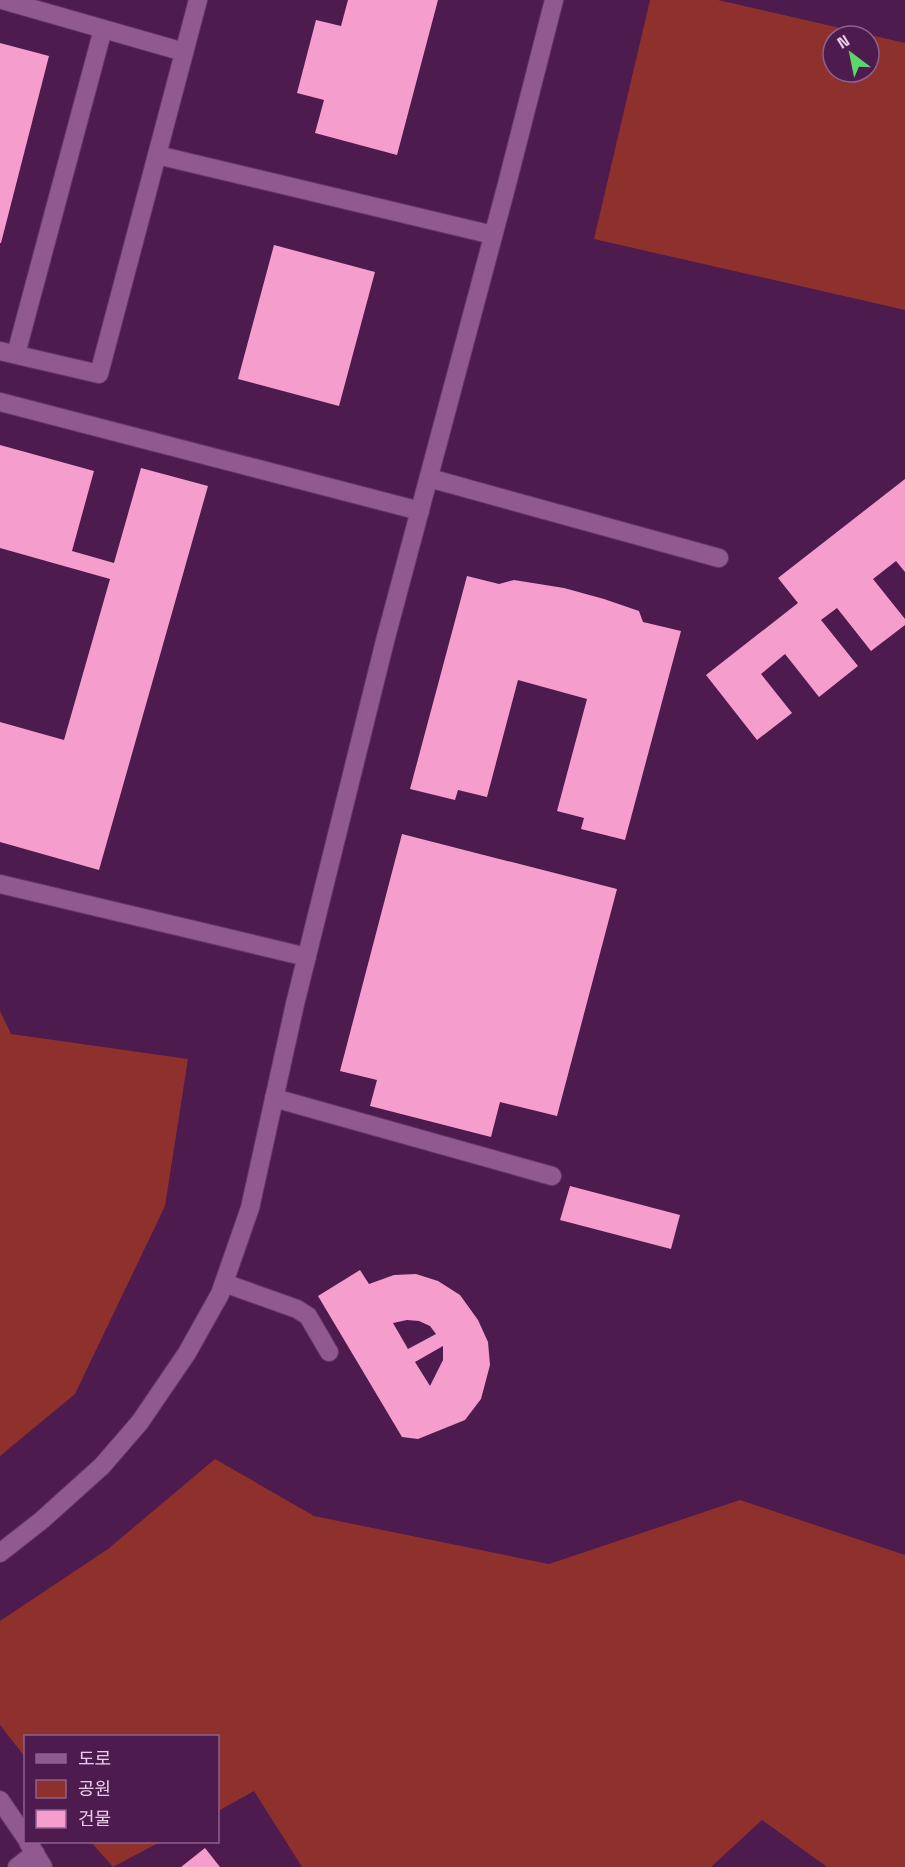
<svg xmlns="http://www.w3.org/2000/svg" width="905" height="1867" font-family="'Space Grotesk','Noto Sans KR',sans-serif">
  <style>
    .green { fill: #8e312c; fill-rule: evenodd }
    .building { fill: #f59dcd; fill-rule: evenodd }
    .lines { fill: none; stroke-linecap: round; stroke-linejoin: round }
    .minor-casing { stroke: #653966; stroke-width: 20 }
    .minor { stroke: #905a91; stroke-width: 18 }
  </style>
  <rect width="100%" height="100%" fill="#4d1b4e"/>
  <g class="green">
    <path d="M650,0H718L905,43V310L594,239ZM833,36H869V72H833Z"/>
    <polygon points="0,1011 11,1034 188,1059 165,1206 75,1394 0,1456"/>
    <polygon points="215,1459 314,1516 549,1564 740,1500 905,1555 905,1867 827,1867 762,1820 711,1867 302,1867 254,1791 218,1811 218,1736 26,1736 25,1757 0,1725 0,1621 108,1549"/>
    <polygon points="91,1842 160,1842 113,1867"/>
  </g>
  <g class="building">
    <polygon points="348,0 438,0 397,155 315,133 324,100 297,93 316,20 341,26"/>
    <polygon points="0,43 49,56 1,243 0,243"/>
    <polygon points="274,245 375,272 339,406 238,379"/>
    <polygon points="0,445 94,471 72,551 114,563 141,468 208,486 99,870 0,842 0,722 64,740 110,579 0,548"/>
    <polygon points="905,479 905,572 896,561 873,579 905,619 905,625 871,651 837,608 821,620 858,666 819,697 785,654 761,674 792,713 757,740 706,675 798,603 778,578"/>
    <polygon points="467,576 499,584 514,580 564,588 604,599 639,611 643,622 681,631 625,840 581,829 584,818 557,811 587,699 518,680 487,797 458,790 455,800 410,789"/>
    <polygon points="402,834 617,889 557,1116 500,1102 491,1137 370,1106 377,1080 340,1071"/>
    <polygon points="570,1186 680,1215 671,1249 560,1220"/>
    <path d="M360,1270L369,1284L394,1275L416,1274L438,1281L460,1295L478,1320L488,1342L490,1365L481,1399L465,1420L418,1439L402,1437L318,1296ZM407,1320L419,1321L430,1326L436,1334L408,1349L393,1323ZM443,1346V1360L430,1386L415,1362Z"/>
    <polygon points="205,1848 220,1867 181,1867"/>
  </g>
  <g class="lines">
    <defs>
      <g id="minor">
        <polyline points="2,0 184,52"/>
        <polyline points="157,155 493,235"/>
        <polyline points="0,351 99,374 198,0"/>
        <polyline points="16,354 103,29"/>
        <polyline points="0,402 420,511"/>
        <polyline points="429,478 719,558"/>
        <polyline points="0,884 307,957"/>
        <polyline points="274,1098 552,1176"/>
        <polyline points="224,1283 297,1309 308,1316 329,1352"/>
        <polyline points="0,1553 42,1520 102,1466 140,1422 187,1353 220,1294 250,1208 295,1004 385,641 507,184 554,0"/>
        <polyline points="0,1800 26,1838"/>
        <polyline points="28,1842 43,1867"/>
        <polyline points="17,1867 35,1853"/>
      </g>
    </defs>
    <use href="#minor" class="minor-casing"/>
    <use href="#minor" class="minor"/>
  </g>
  <rect x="24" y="1735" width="195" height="108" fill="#4d1b4e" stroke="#8c628c" stroke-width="1.5"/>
  <rect x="36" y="1754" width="30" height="9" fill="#905a91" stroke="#8c628c" stroke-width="1.5"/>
  <text x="78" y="1765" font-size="18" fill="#eaccea">도로</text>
  <rect x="36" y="1780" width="30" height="18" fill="#8e312c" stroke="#8c628c" stroke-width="1.5"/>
  <text x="78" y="1795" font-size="18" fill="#eaccea">공원</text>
  <rect x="36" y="1810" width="30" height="18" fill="#f59dcd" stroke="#8c628c" stroke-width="1.5"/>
  <text x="78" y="1825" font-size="18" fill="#eaccea">건물</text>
  <g transform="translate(851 54) rotate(328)"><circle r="28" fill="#4d1b4e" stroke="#8c628c" stroke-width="1.5"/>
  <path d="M0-4.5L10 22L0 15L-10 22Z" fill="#5bd56e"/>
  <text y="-9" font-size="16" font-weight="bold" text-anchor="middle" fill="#eaccea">N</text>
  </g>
</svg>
